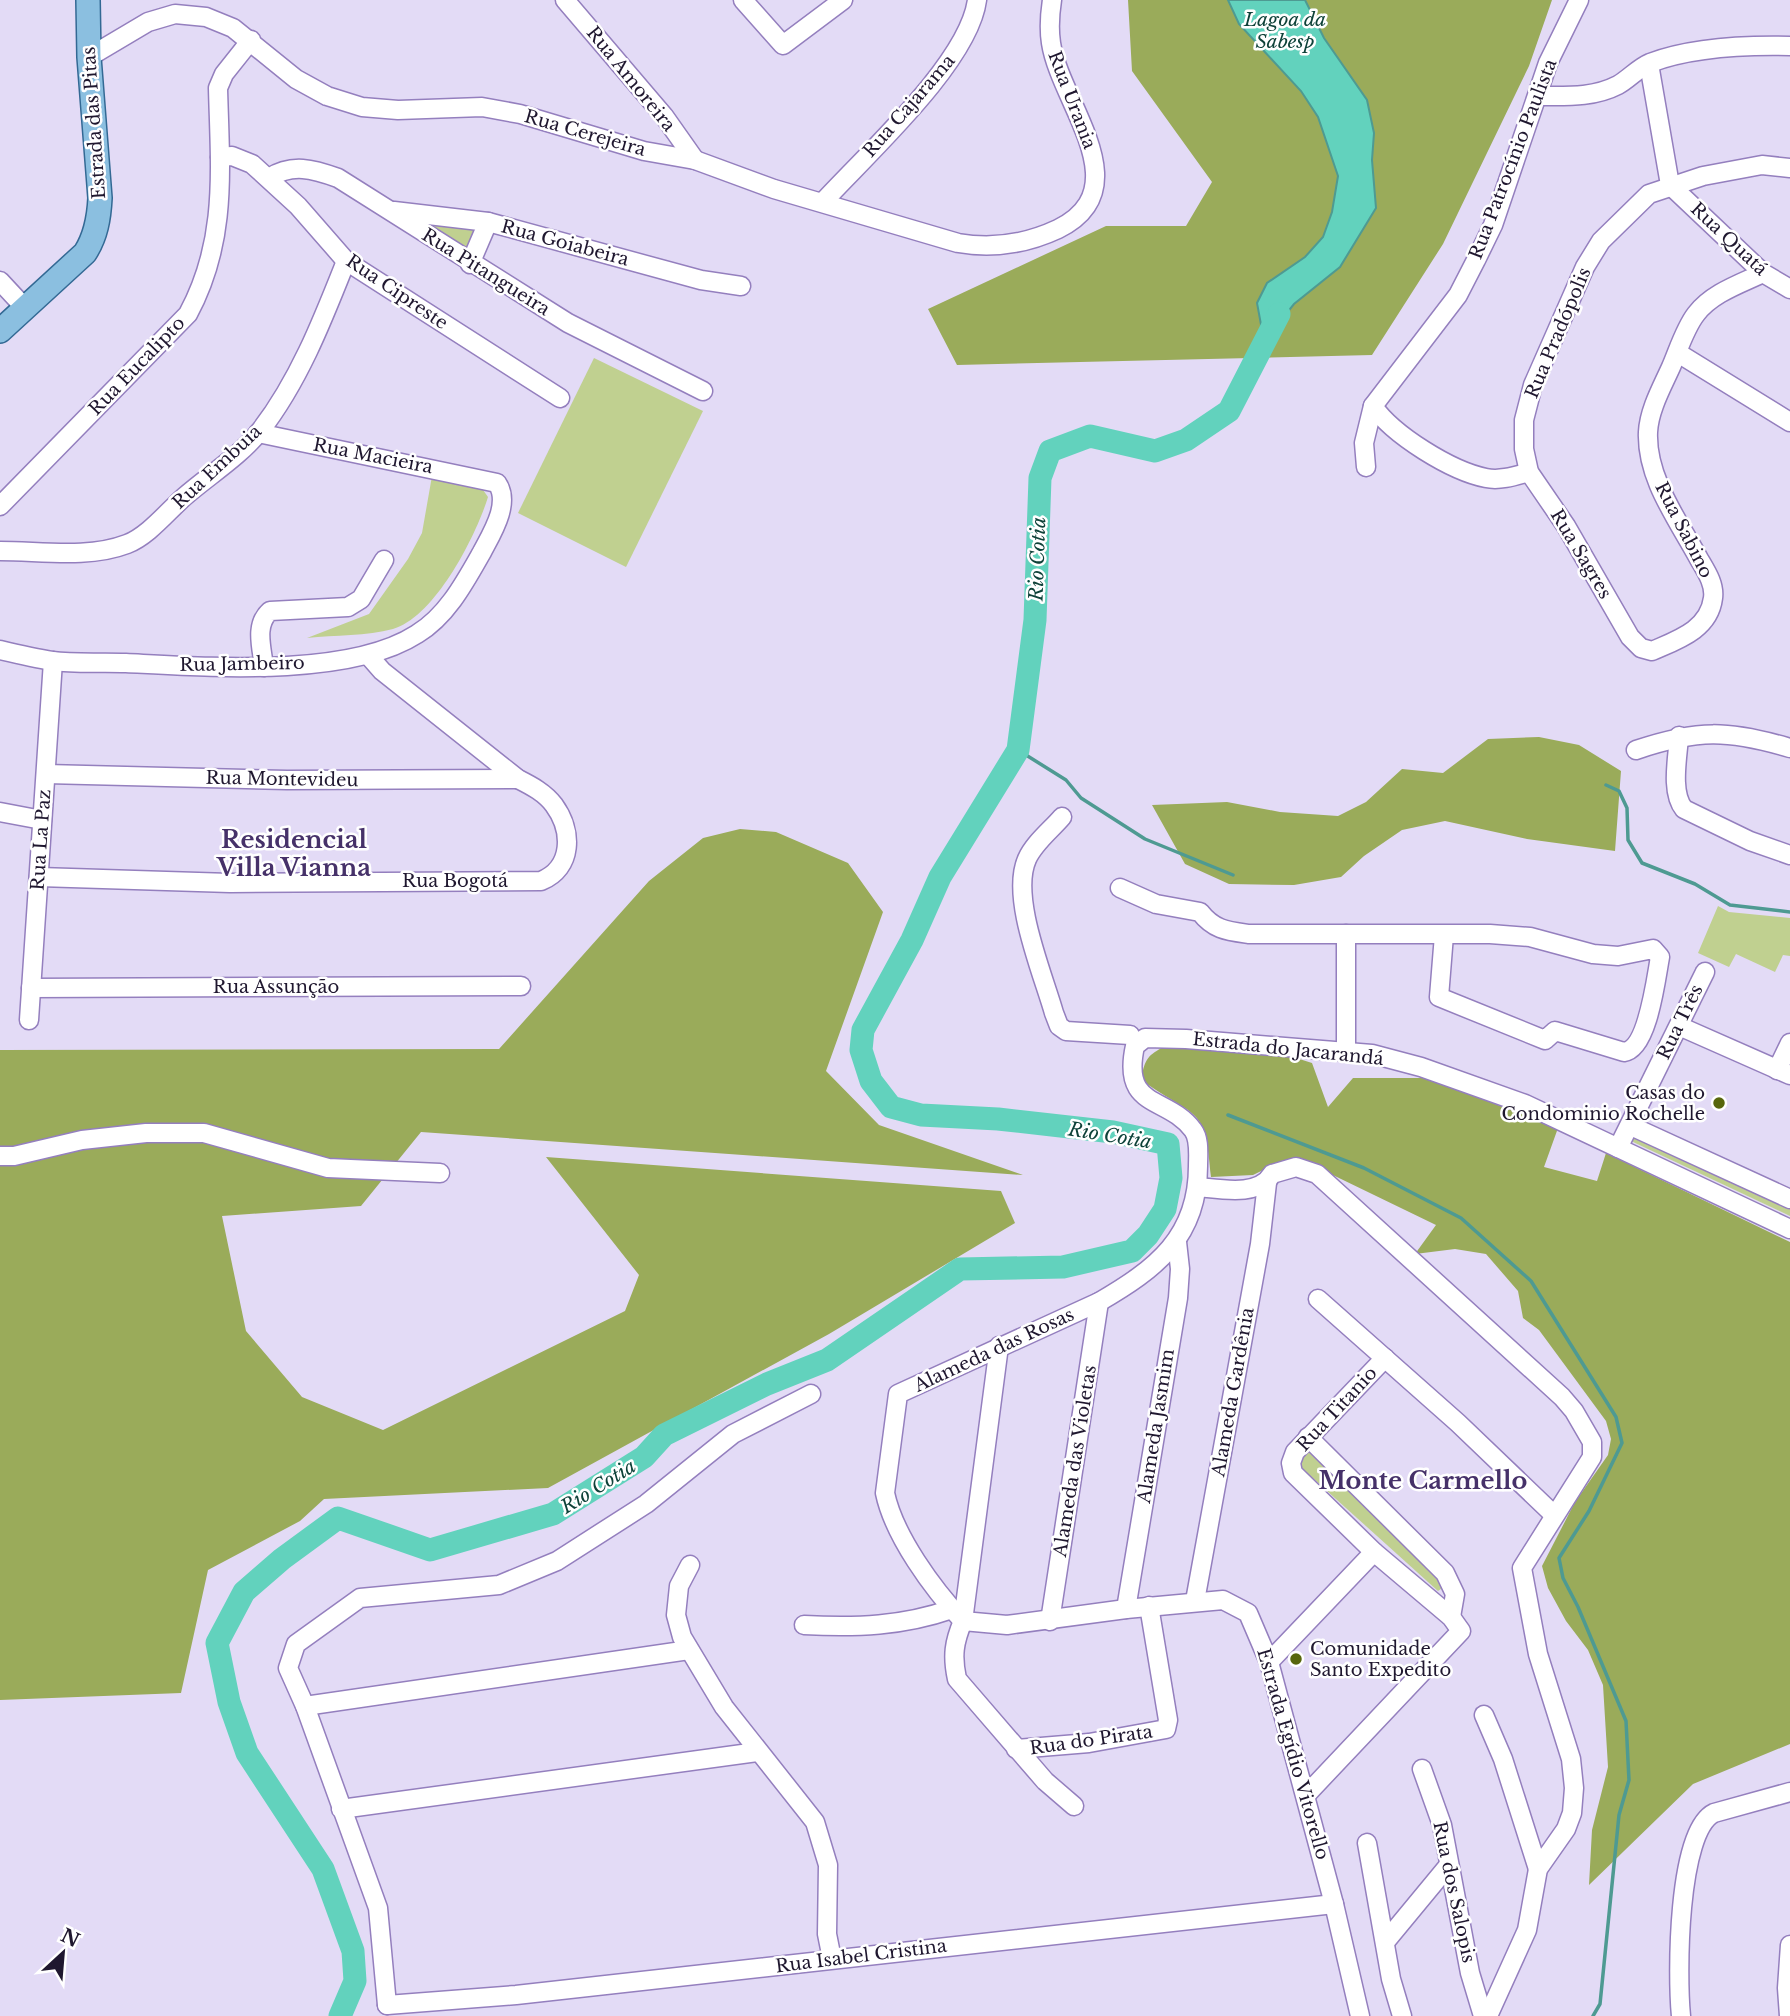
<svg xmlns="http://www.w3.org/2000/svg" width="1790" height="2016" font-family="'Libre Baskerville',serif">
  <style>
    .green { fill: #c0d090 }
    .forest { fill: #9aab5a }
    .water { fill: #62d2bd; stroke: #4e9a92; stroke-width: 2 }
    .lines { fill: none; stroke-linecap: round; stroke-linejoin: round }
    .stream { stroke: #4e9a92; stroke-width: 3.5 }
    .river { stroke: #62d2bd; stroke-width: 23 }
    .minor-casing { stroke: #947fbe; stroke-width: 21 }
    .major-casing { stroke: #336994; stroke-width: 26 }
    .minor { stroke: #fff; stroke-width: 18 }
    .major { stroke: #8bbfe0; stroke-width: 23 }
    .poi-dot { fill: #57660c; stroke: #fff; stroke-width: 2.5 }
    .labels { text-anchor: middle; stroke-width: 5; stroke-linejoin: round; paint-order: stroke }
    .street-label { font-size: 18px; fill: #1f172f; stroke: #fff }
    .poi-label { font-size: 18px; fill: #1f172f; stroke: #fff; text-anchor: end }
    .water-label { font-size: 19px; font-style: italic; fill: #0e4239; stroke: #fff }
    .district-label { font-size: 24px; font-weight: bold; fill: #463169; stroke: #fff }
  </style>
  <rect width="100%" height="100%" fill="#e3dbf6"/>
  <g class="green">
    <polygon points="430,222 472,227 476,232 468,252 431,227"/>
    <polygon points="594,358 703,411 626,567 518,513"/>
    <path d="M432,476L481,487L488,497C476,536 435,617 393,629C367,636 335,635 307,638L369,614L408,559L422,533Z"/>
    <polygon points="1718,906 1729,912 1790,918 1790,956 1783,955 1775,972 1736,954 1729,967 1698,953"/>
    <polygon points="1635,1132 1790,1203 1790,1216 1631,1141"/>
    <polygon points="1309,1445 1448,1584 1438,1591 1296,1463"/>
  </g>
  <g class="forest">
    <polygon points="1128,0 1552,0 1529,66 1443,244 1372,355 957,365 928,309 1106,226 1186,226 1212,182 1132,71"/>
    <polygon points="1539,737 1579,745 1621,771 1615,851 1527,839 1445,821 1402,830 1364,856 1341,877 1294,885 1229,884 1185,864 1152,805 1227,802 1280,812 1338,816 1366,802 1402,769 1443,773 1488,739"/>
    <polygon points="740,829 776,832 848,863 883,912 826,1071 879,1125 1023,1175 421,1132 361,1206 222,1216 246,1331 302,1397 383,1430 625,1311 639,1275 546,1157 1001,1191 1015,1223 829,1334 548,1488 324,1499 300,1521 208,1570 181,1693 0,1700 0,1050 499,1049 649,881 703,838"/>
    <path d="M1164,1047L1274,1051L1312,1063L1328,1107L1353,1078H1427L1558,1128L1544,1167L1597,1181L1606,1153L1790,1242V1744L1693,1784L1589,1885L1592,1830L1608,1767L1603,1685L1588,1650L1566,1621L1548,1588L1542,1566L1575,1502L1608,1455L1611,1439L1606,1421L1539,1330L1523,1318L1518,1291L1486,1254L1455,1249L1415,1254L1436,1225L1308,1163L1284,1160L1253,1175L1211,1177C1205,1107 1200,1120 1147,1084L1142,1077C1144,1060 1149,1054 1164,1047Z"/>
  </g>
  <polygon class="water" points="1228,0 1305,0 1324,38 1367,100 1374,133 1372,160 1376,208 1340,267 1294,304 1264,341 1257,303 1267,283 1305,257 1323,237 1332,212 1338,176 1318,117 1301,91 1239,24"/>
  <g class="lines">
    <g class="stream">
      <polyline points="1018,750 1066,780 1081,798 1145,839 1233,875"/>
      <polyline points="1606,785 1619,791 1627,808 1628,840 1642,863 1695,884 1730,905 1790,912"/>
      <polyline points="1228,1115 1364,1168 1461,1218 1531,1281 1616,1417 1622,1443 1589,1511 1559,1558 1563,1578 1578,1607 1626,1721 1629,1780 1619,1815 1600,2004 1593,2016"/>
    </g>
    <polyline class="river" points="340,2016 355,1981 353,1951 323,1869 247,1753 229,1702 217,1643 244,1592 282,1559 338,1518 430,1550 553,1514 644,1457 664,1435 767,1384 827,1360 960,1269 1063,1267 1132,1251 1148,1235 1165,1209 1171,1178 1168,1144 1113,1132 998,1119 921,1115 891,1107 871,1081 861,1050 863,1030 912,940 940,877 1018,750 1035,620 1040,478 1050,451 1090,436 1155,451 1186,440 1229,411 1279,314"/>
    <defs>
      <g id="minor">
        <polyline points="565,0 664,116 695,160"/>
        <polyline points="743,0 783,45 843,0"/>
        <path d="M89,57L148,22L175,14L206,17L233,28L296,79L327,96L362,107L398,110L482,107L520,114L644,151L695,160L774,189L958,243C993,249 1026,244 1058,229C1141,188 1060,103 1051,43C1049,30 1050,13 1052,0"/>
        <polyline points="1649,64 1670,185 1763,273 1790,289"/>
        <path d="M1538,96C1566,96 1593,98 1618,85C1629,79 1638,68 1650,63C1692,47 1746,45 1790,46"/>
        <polyline points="220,157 232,156 252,164 298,206 346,261 560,398"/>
        <path d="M269,178C292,163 313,169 338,178L568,323L703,391"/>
        <path d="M823,202C867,154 969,62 977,0"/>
        <polyline points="394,211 488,222 701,280 741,286"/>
        <polyline points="470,264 488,222"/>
        <path d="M1763,273C1740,284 1712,293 1696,314C1685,328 1678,351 1671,367C1662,387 1649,410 1648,432C1646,478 1678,520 1699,559C1706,571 1715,584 1713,598C1709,630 1677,640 1652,651L1641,648L1630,637L1566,526L1529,472L1524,449V420L1533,385L1585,267L1601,241L1649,194L1703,176L1762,165L1790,168"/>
        <polyline points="0,281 26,309"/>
        <polyline points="1678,353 1790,422"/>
        <path d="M1373,406C1393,435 1451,471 1486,478C1500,481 1515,476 1529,472"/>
        <polyline points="1366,467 1364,443 1373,406 1458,295 1476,260 1493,225 1548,63 1579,0"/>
        <path d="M0,506L188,314C228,240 220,169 218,88L224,74L251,40"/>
        <path d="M0,551C41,551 88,559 127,544C148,536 167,512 184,497C208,476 240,456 260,431C299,381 323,319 346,261"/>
        <path d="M0,650C17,654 34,658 52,661C76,664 102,662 126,663C206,667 349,678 417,634C447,616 465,582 482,552C492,533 511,503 497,483L258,433"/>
        <path d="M264,667C262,648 254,625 270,611L348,607L361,599L384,560"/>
        <path d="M1679,736C1678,756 1670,792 1684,809L1750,841L1790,855"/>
        <path d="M1636,750C1698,729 1728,730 1790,748"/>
        <polyline points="46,774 287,780 518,779"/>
        <polyline points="0,812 42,820"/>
        <path d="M1062,817C1051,830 1034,843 1027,859C1010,897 1043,974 1054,1013L1059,1026L1066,1031L1130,1035"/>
        <path d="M39,877L230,883L541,881C573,868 573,831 554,805C545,793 532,786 518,779L382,671L368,655"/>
        <path d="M1120,888L1156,904L1200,912C1214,930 1227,931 1249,934H1490L1530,937L1593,954L1618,956L1653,949L1660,957C1656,978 1648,1049 1624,1052L1555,1031L1545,1040L1439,997L1444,935"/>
        <polyline points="31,988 521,986"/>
        <polyline points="29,1020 53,661"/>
        <polyline points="1679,1026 1790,1075"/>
        <polyline points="1346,1052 1346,934"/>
        <polyline points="1777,1070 1790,1043"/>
        <polyline points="1631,1126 1790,1199"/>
        <polyline points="1618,1148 1705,972"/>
        <polyline points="0,1156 14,1156 82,1140 146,1133 204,1133 328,1168 440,1173"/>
        <path d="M1198,1187C1221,1189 1259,1197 1272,1174L1296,1167L1317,1174L1562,1397L1574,1411L1592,1442V1457L1522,1568L1538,1654L1571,1759L1574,1788L1572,1813L1566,1829L1538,1869L1527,1930L1488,2016"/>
        <polyline points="1318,1299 1458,1423 1553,1514"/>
        <path d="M999,1346L963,1621C954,1642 952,1656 957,1679L1045,1781L1074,1806"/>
        <polyline points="1308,1437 1445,1573 1455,1594 1451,1617"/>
        <polyline points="690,1565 679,1586 676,1615 682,1637 724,1707 815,1822 828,1865 827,1934 832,1959"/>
        <polyline points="1195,1601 1260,1244 1267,1183"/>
        <polyline points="1126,1609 1178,1298 1180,1269 1177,1242"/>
        <path d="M963,1621C933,1589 894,1536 885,1493L898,1394L1099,1302C1156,1269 1198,1237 1198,1166C1198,1155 1200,1139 1193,1130C1167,1095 1121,1110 1135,1046L1145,1038L1186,1039L1372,1054L1421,1067L1525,1104L1790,1229"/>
        <polyline points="963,1621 1007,1625 1126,1609 1223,1600 1248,1613 1269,1662 1334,1904 1360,2016"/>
        <polyline points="1050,1621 1099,1302"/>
        <path d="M804,1625C856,1628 903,1626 952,1609"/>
        <polyline points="1269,1662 1374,1552"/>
        <polyline points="305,1706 689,1650"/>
        <polyline points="1484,1715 1503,1759 1538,1869"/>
        <polyline points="1016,1749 1089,1743 1166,1729 1168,1720 1149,1606"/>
        <polyline points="1422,1769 1442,1825 1470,1973 1483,2016"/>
        <polyline points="1306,1795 1461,1631 1451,1617 1374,1552 1293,1473 1291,1463 1295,1452 1385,1358"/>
        <polyline points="341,1809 757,1752"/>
        <polyline points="1367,1843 1391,1979 1402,2016"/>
        <polyline points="1386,1941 1448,1866"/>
        <polyline points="387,2005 378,1908 305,1706 288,1668 296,1644 360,1598 499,1585 557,1561 646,1504 733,1434 811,1394"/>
        <polyline points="387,2005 516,1995 1334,1904"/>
        <path d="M1681,2016C1677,1977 1677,1831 1714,1813L1790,1792"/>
        <polyline points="1789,2016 1787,1988 1790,1945"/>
      </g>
      <path id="major" d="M0,331L85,253C96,236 99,218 100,198L89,57L88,0"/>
    </defs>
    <use href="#minor" class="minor-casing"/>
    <use href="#major" class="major-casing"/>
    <use href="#minor" class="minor"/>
    <use href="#major" class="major"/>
  </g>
  <g class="poi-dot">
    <circle cx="1719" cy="1103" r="7"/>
    <circle cx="1296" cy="1659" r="7"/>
  </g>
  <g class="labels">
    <g class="street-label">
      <text transform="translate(631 79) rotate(51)" y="6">Rua Amoreira</text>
      <text transform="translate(1072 100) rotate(69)" y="6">Rua Urania</text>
      <text transform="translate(909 106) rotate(-49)" y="6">Rua Cajarama</text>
      <text transform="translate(94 123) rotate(-94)" y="6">Estrada das Pitas</text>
      <text transform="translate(585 133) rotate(16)" y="6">Rua Cerejeira</text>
      <text transform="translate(1513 159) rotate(-69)" y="6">Rua Patrocínio Paulista</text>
      <text transform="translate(1729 239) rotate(43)" y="6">Rua Quatá</text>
      <text transform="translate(565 243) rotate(15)" y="6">Rua Goiabeira</text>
      <text transform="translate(486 272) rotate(32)" y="6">Rua Pitangueira</text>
      <text transform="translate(397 292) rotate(34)" y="6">Rua Cipreste</text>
      <text transform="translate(1558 333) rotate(-67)" y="6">Rua Pradópolis</text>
      <text transform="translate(137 366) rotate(-46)" y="6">Rua Eucalipto</text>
      <text transform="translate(373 456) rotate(11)" y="6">Rua Macieira</text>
      <text transform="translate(217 467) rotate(-43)" y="6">Rua Embuia</text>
      <text transform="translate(1684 530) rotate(63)" y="6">Rua Sabino</text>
      <text transform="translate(1581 554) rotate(59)" y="6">Rua Sagres</text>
      <text transform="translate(242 664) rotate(-1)" y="6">Rua Jambeiro</text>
      <text transform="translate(282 779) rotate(1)" y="6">Rua Montevideu</text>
      <text transform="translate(41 840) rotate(-86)" y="6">Rua La Paz</text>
      <text x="455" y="887">Rua Bogotá</text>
      <text x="276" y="993">Rua Assunção</text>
      <text transform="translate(1680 1022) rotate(-64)" y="6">Rua Três</text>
      <text transform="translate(1288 1049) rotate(6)" y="6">Estrada do Jacarandá</text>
      <text transform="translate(994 1350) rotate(-25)" y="6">Alameda das Rosas</text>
      <text transform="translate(1233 1392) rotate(-80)" y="6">Alameda Gardênia</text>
      <text transform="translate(1337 1409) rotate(-47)" y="6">Rua Titanio</text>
      <text transform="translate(1156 1426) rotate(-81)" y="6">Alameda Jasmim</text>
      <text transform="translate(1075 1461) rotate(-81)" y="6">Alameda das Violetas</text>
      <text transform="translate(1091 1740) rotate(-8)" y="6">Rua do Pirata</text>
      <text transform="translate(1293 1754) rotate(74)" y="6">Estrada Egídio Vitorello</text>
      <text transform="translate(1454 1892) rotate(78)" y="6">Rua dos Salopis</text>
      <text transform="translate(861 1956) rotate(-7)" y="6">Rua Isabel Cristina</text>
    </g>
    <g class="poi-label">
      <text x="1705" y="1099">Casas do<tspan x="1705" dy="21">Condominio Rochelle</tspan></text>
      <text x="1310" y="1655" text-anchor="start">Comunidade<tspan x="1310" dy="21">Santo Expedito</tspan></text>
    </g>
    <g class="water-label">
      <text x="1285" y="26">Lagoa da<tspan x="1285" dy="22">Sabesp</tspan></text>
      <text transform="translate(1037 559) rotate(-88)" y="7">Rio Cotia</text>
      <text transform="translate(1110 1135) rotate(9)" y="7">Rio Cotia</text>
      <text transform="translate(598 1486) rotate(-32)" y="7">Rio Cotia</text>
    </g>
    <g class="district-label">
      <text x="294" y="848">Residencial<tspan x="294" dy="28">Villa Vianna</tspan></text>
      <text x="1423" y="1489">Monte Carmello</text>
    </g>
  </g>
  <g transform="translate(63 1953) rotate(26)" stroke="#ffffff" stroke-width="5" paint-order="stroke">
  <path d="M0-5L12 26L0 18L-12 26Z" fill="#1f172f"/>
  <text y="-10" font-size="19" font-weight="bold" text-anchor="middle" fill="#1f172f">N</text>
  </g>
</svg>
